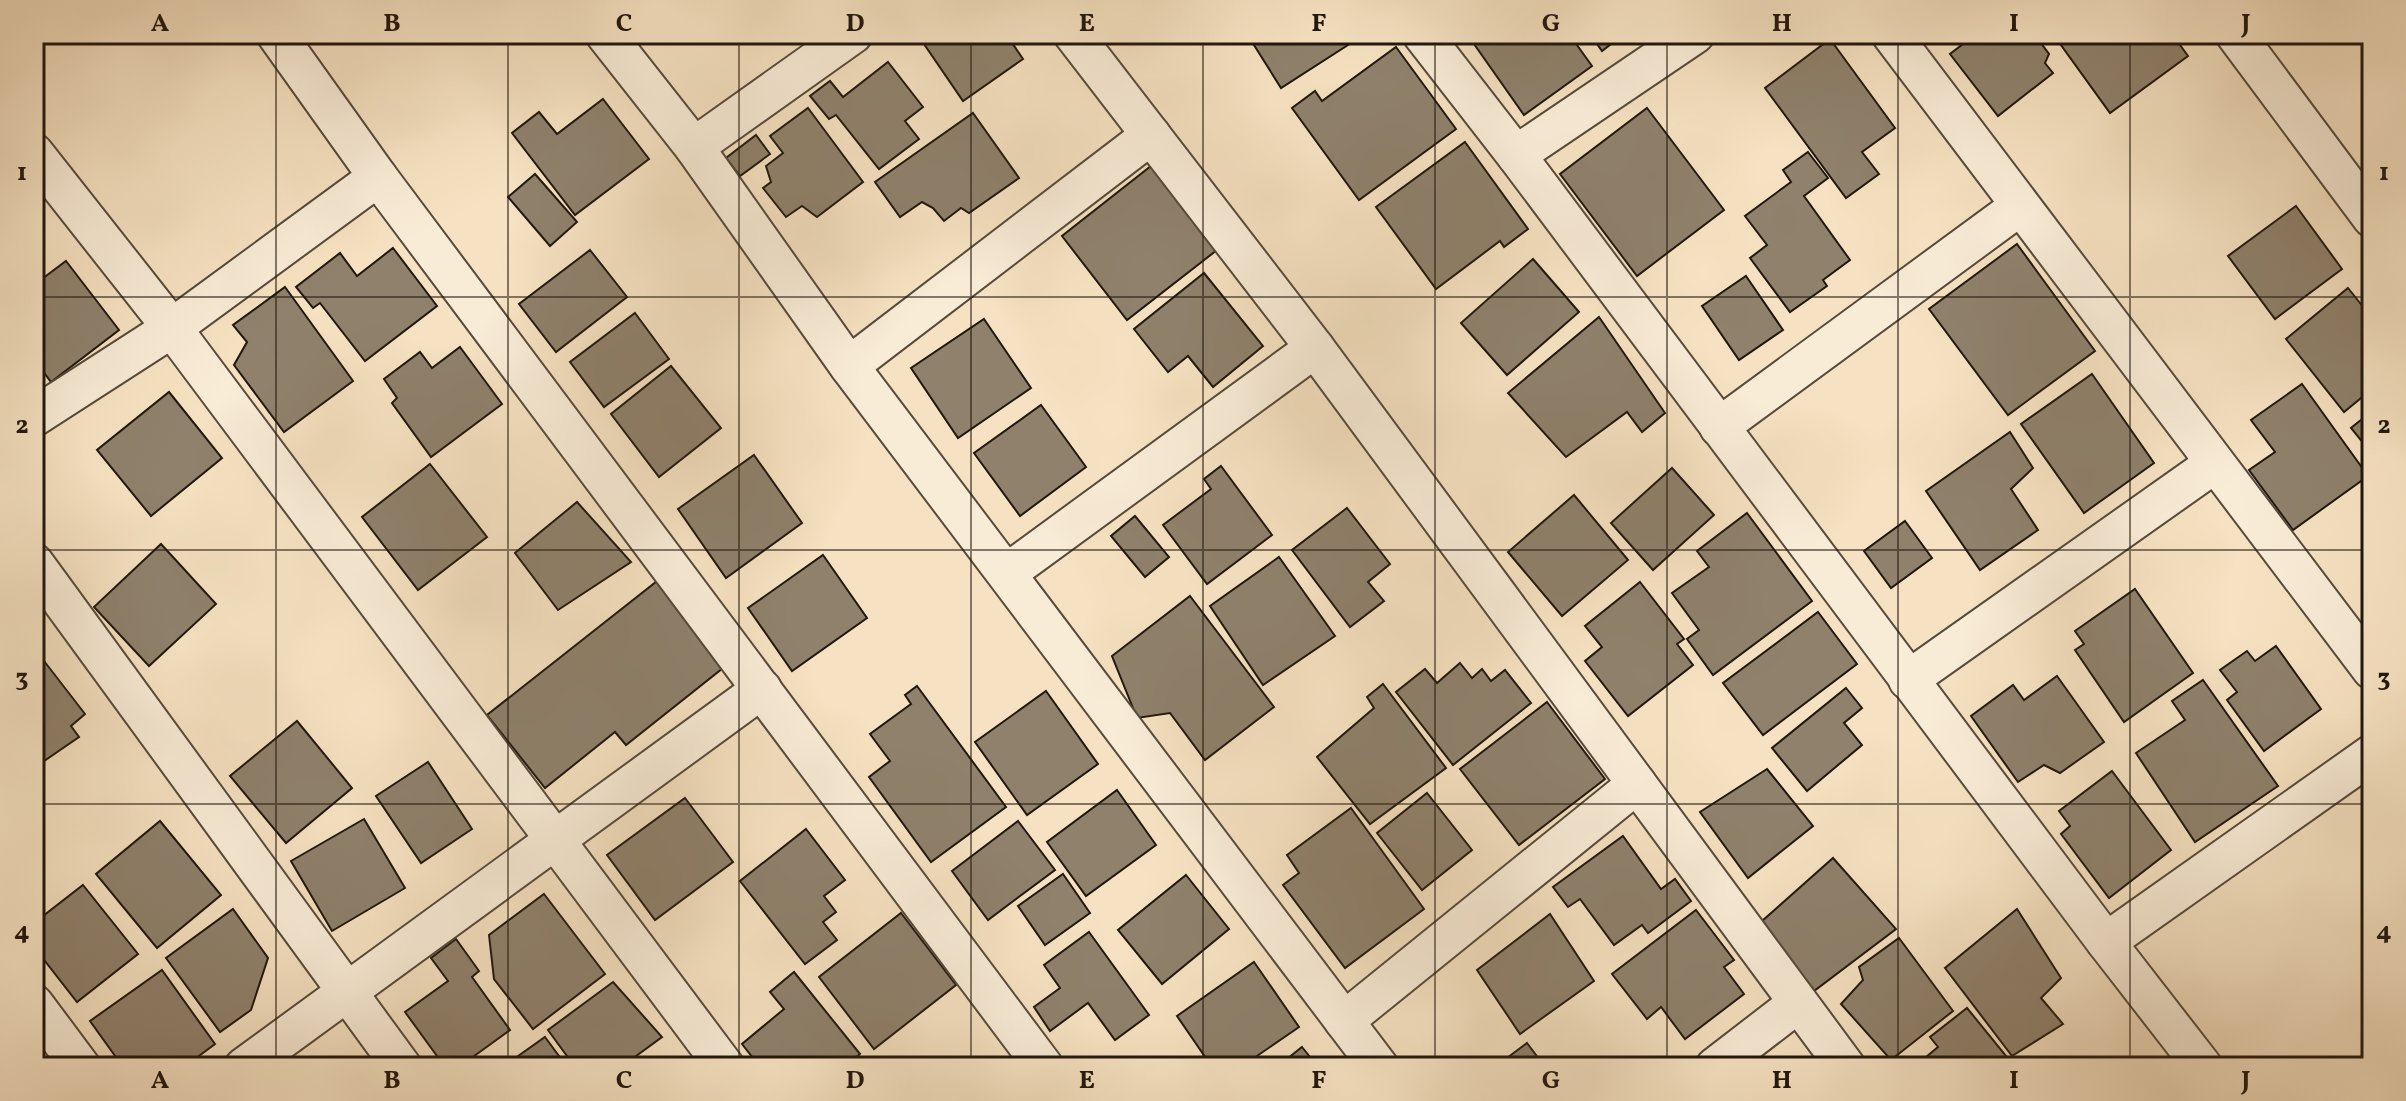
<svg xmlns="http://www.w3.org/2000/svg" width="2406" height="1101" font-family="Vollkorn,serif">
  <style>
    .building { fill: #8f816c; stroke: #20170e; stroke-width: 2 }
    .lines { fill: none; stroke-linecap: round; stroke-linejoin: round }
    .street-casing { stroke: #564a3b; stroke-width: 42 }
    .street { stroke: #f9ecd7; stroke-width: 38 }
    .grid { fill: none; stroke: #20170e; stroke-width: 2; stroke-opacity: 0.55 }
    .neatline { fill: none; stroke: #20170e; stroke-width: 3 }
    .grid-label { font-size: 26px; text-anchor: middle; font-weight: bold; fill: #20170e }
  </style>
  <rect width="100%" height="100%" fill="#f6e2c2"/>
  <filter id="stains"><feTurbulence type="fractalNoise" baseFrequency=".0025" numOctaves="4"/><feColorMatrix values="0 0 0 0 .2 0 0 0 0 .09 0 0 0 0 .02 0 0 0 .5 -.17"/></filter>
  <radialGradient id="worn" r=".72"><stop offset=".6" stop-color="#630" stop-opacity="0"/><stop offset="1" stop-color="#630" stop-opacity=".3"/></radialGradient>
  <g class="building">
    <polygon points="931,34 1006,34 1023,59 963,101 924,44 934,38"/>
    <polygon points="1247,34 1365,34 1281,88"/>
    <polygon points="1467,34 1569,34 1592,66 1524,115"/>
    <polygon points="1590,34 1624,34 1602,51"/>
    <polygon points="1976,34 2034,34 2049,54 2045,63 2053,73 1998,116 1950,54"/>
    <polygon points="2053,34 2172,34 2188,56 2110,113"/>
    <polygon points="1830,39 1895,128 1862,152 1879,174 1846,198 1765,88"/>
    <polygon points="1396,47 1456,129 1359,200 1292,108 1315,91 1322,101"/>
    <polygon points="888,62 923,107 905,121 919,139 879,169 836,115 829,119 810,96 830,81 843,97"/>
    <polygon points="603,99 649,159 575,215 512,133 539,112 557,134"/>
    <polygon points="808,108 863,182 817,217 802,206 786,217 763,188 771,182 766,166 783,153 770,136"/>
    <polygon points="1647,108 1724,210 1637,276 1560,174"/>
    <polygon points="973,113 1019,178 969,213 961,208 944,221 933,208 922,202 900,217 875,182"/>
    <polygon points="756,135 770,154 740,176 726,158"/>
    <polygon points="1465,142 1528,229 1504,247 1500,241 1436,289 1376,207"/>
    <polygon points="1808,152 1828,178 1804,196 1850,260 1823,280 1827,286 1790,312 1750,258 1767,245 1745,216 1791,182 1783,170"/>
    <polygon points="1151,166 1217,250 1127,320 1062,236"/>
    <polygon points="535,174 577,222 550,246 508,197"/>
    <polygon points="2296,206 2342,269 2275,319 2228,256"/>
    <polygon points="2017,244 2095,351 2008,415 1929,309"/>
    <polygon points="393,248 437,306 365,361 320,303 313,308 296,287 340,253 357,276"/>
    <polygon points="590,250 627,297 556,352 519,304"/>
    <polygon points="1533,259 1579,312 1507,375 1461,323"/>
    <polygon points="66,261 119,330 51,382 34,359 34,285"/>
    <polygon points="1204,273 1263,346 1213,387 1188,356 1168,372 1134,329"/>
    <polygon points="1746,276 1783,330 1739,360 1702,306"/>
    <polygon points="285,287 353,381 284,432 234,365 247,342 233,325"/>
    <polygon points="2348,288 2372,318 2372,389 2344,412 2286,339"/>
    <polygon points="635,313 669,359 604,407 570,362"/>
    <polygon points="1599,317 1665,413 1642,432 1627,412 1566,457 1508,393"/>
    <polygon points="984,319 1031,388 958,438 911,368"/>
    <polygon points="460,347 502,404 431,457 392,403 397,398 384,379 420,352 432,368"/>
    <polygon points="671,366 721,428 659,477 611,414"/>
    <polygon points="2092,374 2154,463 2084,513 2021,424"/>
    <polygon points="2302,384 2368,476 2293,530 2249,470 2275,452 2251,420"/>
    <polygon points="169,392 222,458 151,516 97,450"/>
    <polygon points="1041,405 1086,467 1020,516 974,453"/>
    <polygon points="2372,411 2372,454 2351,428"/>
    <polygon points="2010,432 2033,468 2011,489 2038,530 1980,570 1926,491"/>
    <polygon points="754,455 802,523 726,578 678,509"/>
    <polygon points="430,464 487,537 418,590 362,517"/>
    <polygon points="1221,466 1272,535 1207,584 1163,525 1211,489 1204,479"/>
    <polygon points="1672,468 1714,515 1653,570 1611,523"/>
    <polygon points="1574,495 1628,560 1562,616 1508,552"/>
    <polygon points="577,502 631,562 558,610 515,553"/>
    <polygon points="1347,508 1390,564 1368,582 1384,601 1350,627 1292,550"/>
    <polygon points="1747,513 1812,601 1713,675 1687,639 1699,630 1672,593 1709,567 1697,551"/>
    <polygon points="1135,516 1169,557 1145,577 1111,536"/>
    <polygon points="1905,521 1932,558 1891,588 1864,551"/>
    <polygon points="161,544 216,604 149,666 94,607"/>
    <polygon points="823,555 867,618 792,671 748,608"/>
    <polygon points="1279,557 1335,636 1263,685 1210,606"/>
    <polygon points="661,578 728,664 626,745 615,732 545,788 487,715"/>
    <polygon points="1640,582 1684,639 1677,644 1693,665 1628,716 1585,661 1602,647 1585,626"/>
    <polygon points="2135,589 2193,673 2124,722 2075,650 2084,644 2075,631"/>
    <polygon points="1190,596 1274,707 1205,760 1170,713 1137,718 1112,656"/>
    <polygon points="1818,612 1857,664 1763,735 1723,683"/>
    <polygon points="2276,646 2321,709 2264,751 2227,700 2237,692 2220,670 2247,651 2255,661"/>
    <polygon points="34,648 85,714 71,726 79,737 34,768"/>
    <polygon points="1460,663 1472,678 1482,669 1491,681 1505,670 1531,703 1453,765 1396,692 1425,669 1437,683"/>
    <polygon points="2057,676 2104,742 2060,773 2044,765 2018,782 1971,716 2013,685 2024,700"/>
    <polygon points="2203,680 2278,786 2195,842 2136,753 2185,720 2172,701"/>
    <polygon points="1383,684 1446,768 1370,824 1317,757 1374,708 1367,697"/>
    <polygon points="917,686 1006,807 931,862 869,777 890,761 870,734 911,704 905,695"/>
    <polygon points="1846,688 1862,708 1844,723 1862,745 1807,791 1772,748"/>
    <polygon points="1046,691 1098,764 1027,815 975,742"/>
    <polygon points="1547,702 1605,779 1519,845 1460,769"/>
    <polygon points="297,721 352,788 286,843 230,776"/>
    <polygon points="428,762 472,829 421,863 376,796"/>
    <polygon points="1767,769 1813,826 1748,878 1700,812"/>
    <polygon points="2112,771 2171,850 2109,898 2061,834 2070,826 2059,811"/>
    <polygon points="1117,790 1156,845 1086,896 1047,842"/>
    <polygon points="1427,793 1472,850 1422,890 1377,833"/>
    <polygon points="685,798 733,862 655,920 607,855"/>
    <polygon points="1351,808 1424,909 1345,968 1283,885 1299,873 1287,855"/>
    <polygon points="364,819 405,888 332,931 291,861"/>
    <polygon points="160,821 221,895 157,948 96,874"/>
    <polygon points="1018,821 1055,870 988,920 952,871"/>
    <polygon points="806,829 845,880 824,896 836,912 823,922 837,940 805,964 740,881"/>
    <polygon points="1623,836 1661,889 1675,879 1691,901 1648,933 1642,925 1614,945 1580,899 1568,907 1553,887"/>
    <polygon points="1833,858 1896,929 1814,991 1761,922"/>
    <polygon points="1063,874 1090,913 1045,945 1018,906"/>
    <polygon points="1186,875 1229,929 1162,984 1118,930"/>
    <polygon points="83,885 138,954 77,1002 34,947 34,923"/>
    <polygon points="544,894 605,974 533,1029 494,979 489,935"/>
    <polygon points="233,909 268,958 251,1010 220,1032 166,958"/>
    <polygon points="2017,909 2061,978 2041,998 2063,1024 2012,1056 1945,968"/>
    <polygon points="1696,910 1734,960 1724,967 1744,994 1685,1039 1661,1007 1647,1019 1612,974"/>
    <polygon points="901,913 956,985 874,1049 819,977"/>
    <polygon points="1550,914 1594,981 1520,1034 1477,970"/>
    <polygon points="1089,932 1149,1015 1115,1040 1088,1003 1050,1031 1034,1007 1060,988 1044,965"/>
    <polygon points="1899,938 1953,1011 1891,1060 1841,1004 1863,980 1859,967"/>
    <polygon points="456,939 479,971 472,977 510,1030 459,1067 445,1067 405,1012 448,981 431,958"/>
    <polygon points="1254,962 1299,1027 1241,1067 1212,1067 1177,1016"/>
    <polygon points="162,970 215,1044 184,1067 123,1067 90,1021"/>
    <polygon points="794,972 860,1054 845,1067 760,1067 742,1044 784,1009 770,992"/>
    <polygon points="613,982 662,1037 621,1067 575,1067 548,1030"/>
    <polygon points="1967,1008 2015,1067 1914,1067 1938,1047 1930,1037"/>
    <polygon points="545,1037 567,1067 520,1067 514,1059"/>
    <polygon points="1527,1043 1545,1067 1495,1067"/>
    <polygon points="1302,1047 1318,1067 1277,1067"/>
  </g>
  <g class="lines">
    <defs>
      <g id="street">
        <polyline points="276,34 378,177 1044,1067"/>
        <polyline points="605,34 694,147 849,366 1379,1067"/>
        <polyline points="1073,34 1315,348 1846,1067"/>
        <polyline points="1422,34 1516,155 2106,942 2203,1067"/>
        <polyline points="1891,34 2372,670"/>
        <polyline points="2235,34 2372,218"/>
        <polyline points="694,147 853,34"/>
        <polyline points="34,153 172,328 725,1067"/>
        <polyline points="1516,155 1695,34"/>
        <polyline points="849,366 1151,135"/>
        <polyline points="34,417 172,328 378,177"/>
        <polyline points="1719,427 2020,206"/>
        <polyline points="34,563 402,1067"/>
        <polyline points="1007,573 1315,348"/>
        <polyline points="1908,680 2214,464"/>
        <polyline points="2106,942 2372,754"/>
        <polyline points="34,1004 81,1067"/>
        <polyline points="1344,1021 1637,784"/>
        <polyline points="244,1067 762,689"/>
        <polyline points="1715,1067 1798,1003"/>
      </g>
    </defs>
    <use href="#street" class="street-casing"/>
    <use href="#street" class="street"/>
  </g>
  <path class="grid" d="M276,34V1067M508,34V1067M739,34V1067M971,34V1067M1203,34V1067M1435,34V1067M1667,34V1067M1898,34V1067M2130,34V1067M34,297H2372M34,550H2372M34,804H2372"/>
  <rect width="2406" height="1101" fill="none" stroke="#f6e2c2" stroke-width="88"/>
  <rect x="44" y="44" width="2318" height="1013" class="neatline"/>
  <g class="grid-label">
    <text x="160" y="31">A</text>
    <text x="392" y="31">B</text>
    <text x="624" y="31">C</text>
    <text x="855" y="31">D</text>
    <text x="1087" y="31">E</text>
    <text x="1319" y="31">F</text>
    <text x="1551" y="31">G</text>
    <text x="1782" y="31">H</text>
    <text x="2014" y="31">I</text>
    <text x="2246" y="31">J</text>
    <text x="22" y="180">1</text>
    <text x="2384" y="180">1</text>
    <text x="22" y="433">2</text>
    <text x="2384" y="433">2</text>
    <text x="22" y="686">3</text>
    <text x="2384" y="686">3</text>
    <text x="22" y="939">4</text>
    <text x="2384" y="939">4</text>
    <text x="160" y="1088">A</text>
    <text x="392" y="1088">B</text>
    <text x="624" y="1088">C</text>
    <text x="855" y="1088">D</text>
    <text x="1087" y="1088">E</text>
    <text x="1319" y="1088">F</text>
    <text x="1551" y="1088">G</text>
    <text x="1782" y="1088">H</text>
    <text x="2014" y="1088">I</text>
    <text x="2246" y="1088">J</text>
  </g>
  <rect width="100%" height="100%" filter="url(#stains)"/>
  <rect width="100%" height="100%" fill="url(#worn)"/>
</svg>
